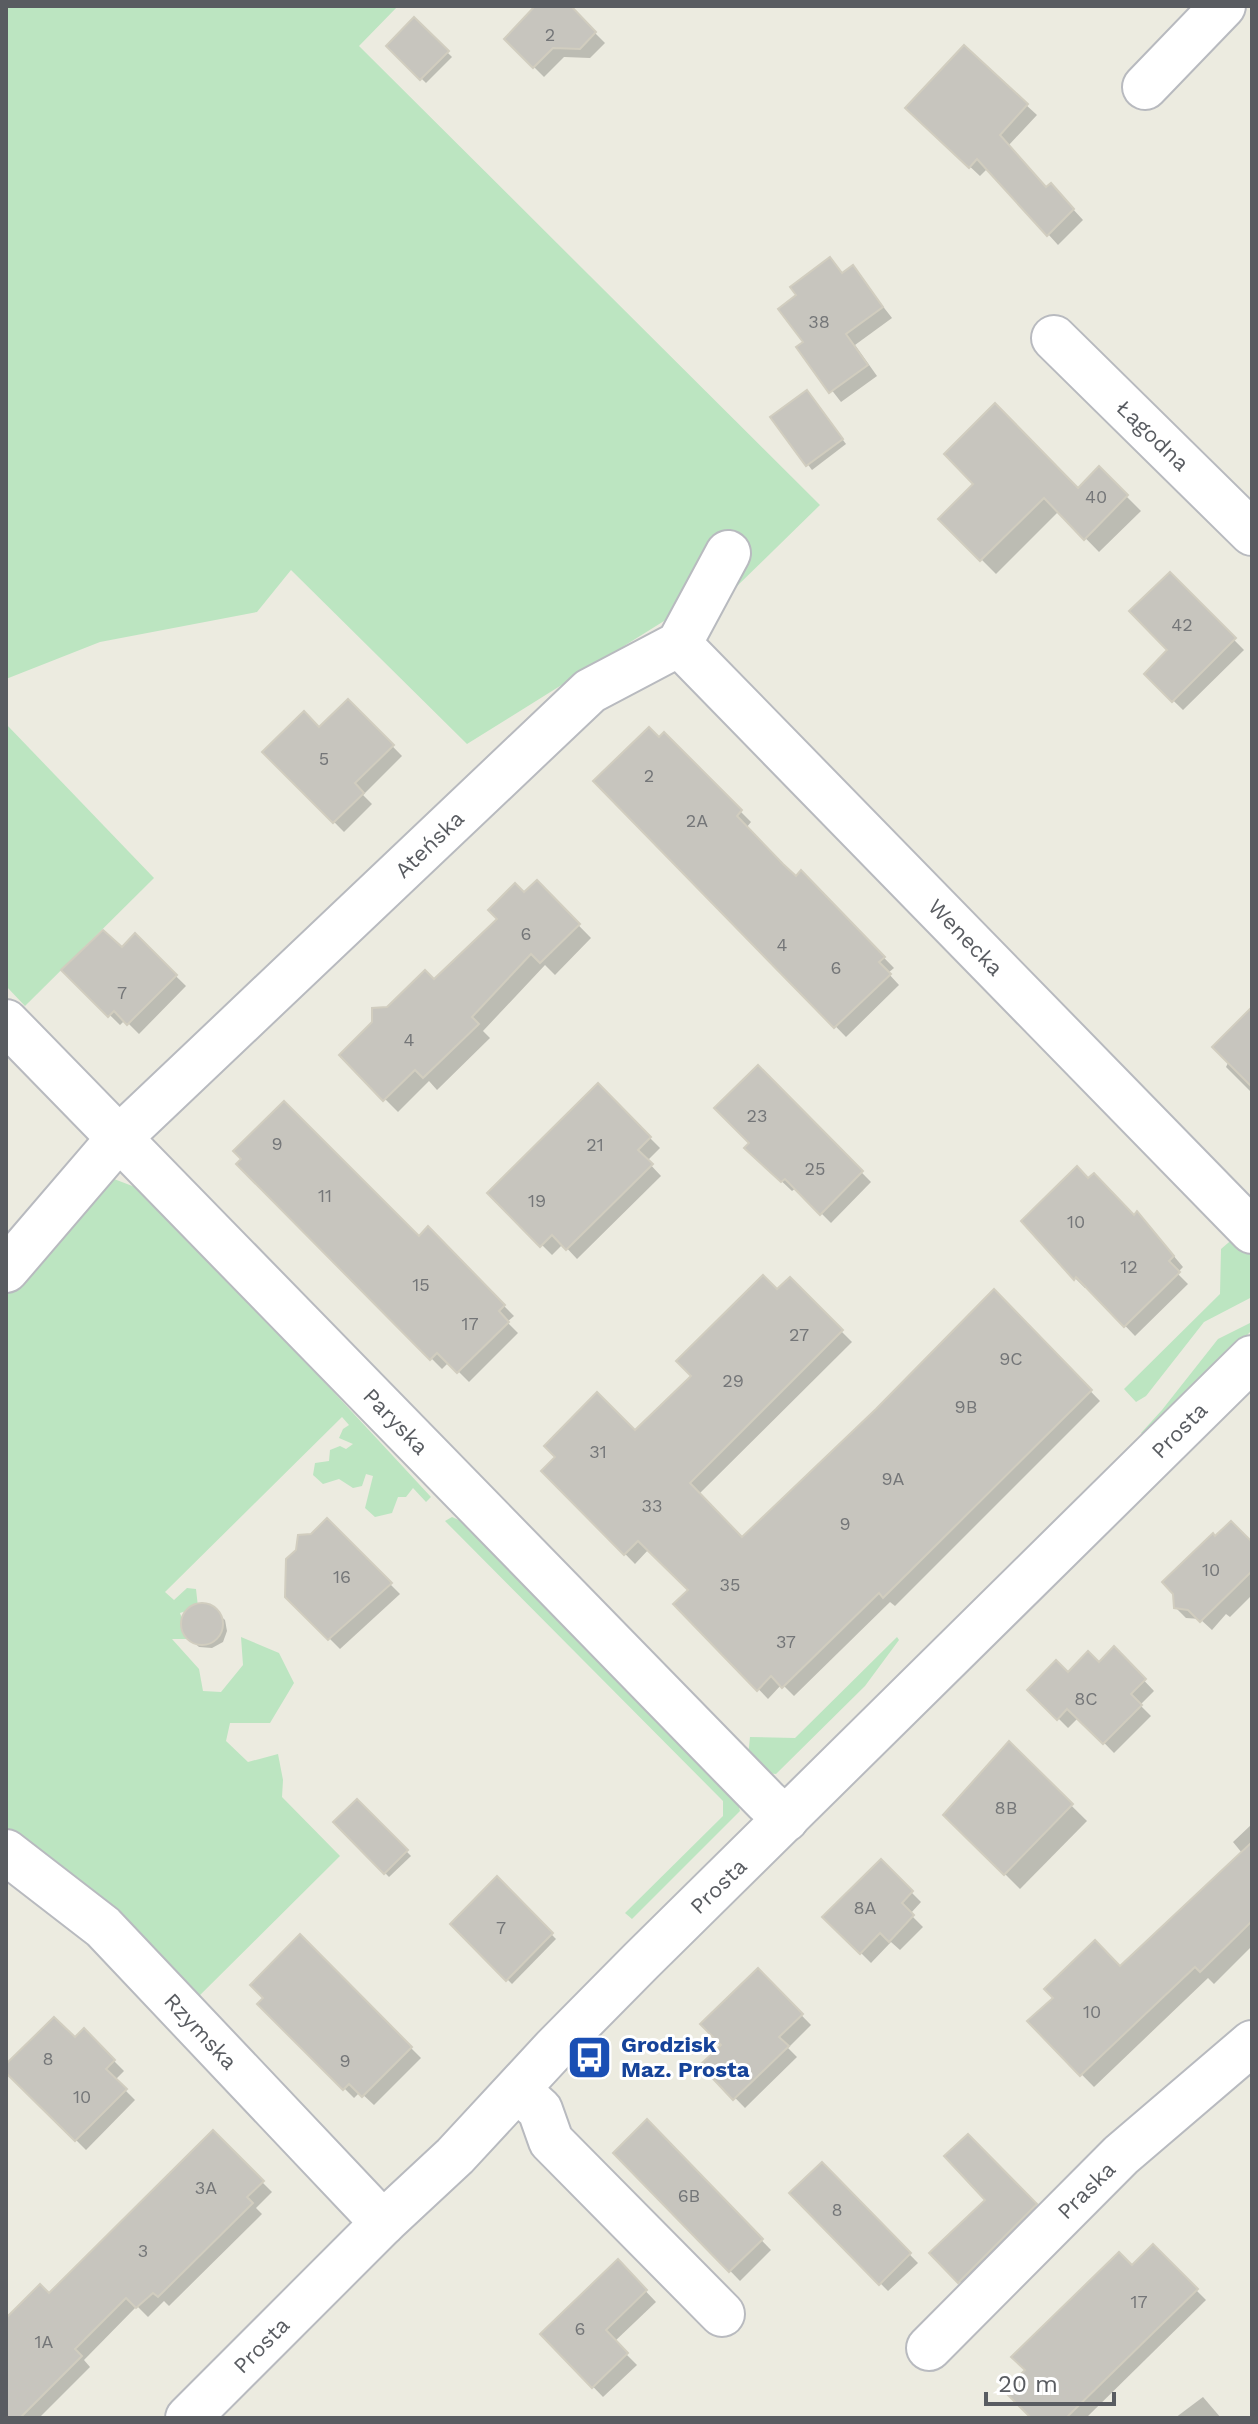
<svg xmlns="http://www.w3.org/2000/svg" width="1258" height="2424" font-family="'Work Sans',sans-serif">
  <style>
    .green { fill: #bce5c1 }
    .shadow { fill: #0003 }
    .building { fill: #c7c5be; stroke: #d1cdbf; stroke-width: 2 }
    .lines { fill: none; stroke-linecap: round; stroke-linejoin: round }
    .minor-casing { stroke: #b8babf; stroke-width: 48 }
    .minor { stroke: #fff; stroke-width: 44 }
    .labels { text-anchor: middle; stroke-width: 6; stroke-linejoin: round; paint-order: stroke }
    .number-label { font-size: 18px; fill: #747678 }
    .street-label { font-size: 22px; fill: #595c61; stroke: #fff }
    .transit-label { font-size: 22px; font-weight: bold; fill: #164399; stroke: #fff; text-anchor: start }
  </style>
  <rect width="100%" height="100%" fill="#ecebe0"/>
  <g class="green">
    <polygon points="6,6 398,6 359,46 820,505 734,589 672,616 467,744 291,570 257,612 100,642 6,679"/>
    <polygon points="6,724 154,878 25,1006 6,986"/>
    <polygon points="114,1179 148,1192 431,1497 426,1502 413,1488 406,1497 398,1497 392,1513 375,1517 365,1508 373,1476 366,1474 362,1486 353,1488 339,1479 323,1484 313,1475 315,1463 329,1461 330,1450 340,1446 346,1449 353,1444 339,1438 343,1429 349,1425 342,1417 165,1592 174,1600 187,1588 196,1589 198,1607 180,1613 189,1639 172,1639 199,1669 203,1691 221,1692 243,1665 241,1637 279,1653 294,1683 270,1723 230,1723 226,1741 248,1762 278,1754 283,1780 282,1797 340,1856 192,2003 6,1839 6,1279 82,1183"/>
    <polygon points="1235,1237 1252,1256 1252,1297 1204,1322 1146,1396 1136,1402 1124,1389 1220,1294 1221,1249"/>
    <polygon points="1252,1322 1252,1330 1158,1426 1143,1434 1141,1433 1162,1410 1218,1339"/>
    <polygon points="452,1517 461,1521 619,1681 736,1796 740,1811 632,1919 625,1913 723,1816 723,1801 445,1521"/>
    <polygon points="897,1637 899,1640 865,1686 776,1774 765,1773 748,1757 750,1737 795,1738"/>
  </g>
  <g class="shadow">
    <polygon points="538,6 568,6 605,43 590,58 564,57 544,77 506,39"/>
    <polygon points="414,20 452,57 426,83 388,46"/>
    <polygon points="964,48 1037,115 1008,146 1047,190 1061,196 1083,220 1058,245 988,168 980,176 918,118"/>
    <polygon points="830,260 844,274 853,268 892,318 855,345 877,376 841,402 799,348 806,343"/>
    <polygon points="811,397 846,444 812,470 772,417"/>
    <polygon points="1099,469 1141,511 1099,552 1059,511 996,574 941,519 1078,490"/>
    <polygon points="1170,575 1244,650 1183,710 1146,674 1169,650"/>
    <polygon points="348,701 402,756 363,795 372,804 344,832 265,752 319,730"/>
    <polygon points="664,735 751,822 746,828 796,878 801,873 894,968 888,973 899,985 846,1037 596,781"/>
    <polygon points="537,883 591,938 555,975 545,965 483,1031 490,1038 437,1090 429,1081 398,1112 341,1055 388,1009 434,981"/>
    <polygon points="135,936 186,986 139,1034 125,1020 120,1025 64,970 122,950"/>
    <polygon points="1252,1016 1252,1093 1226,1067"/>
    <polygon points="758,1068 871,1182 831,1223 796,1188 792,1191 757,1158 752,1143"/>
    <polygon points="598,1086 660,1148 647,1161 661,1176 577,1259 563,1244 552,1255 490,1193"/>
    <polygon points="238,1164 419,1239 428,1229 514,1316 507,1322 518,1333 469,1382 449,1362 442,1369"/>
    <polygon points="1135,1218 1147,1224 1183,1267 1177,1273 1188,1284 1135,1336 1087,1286 1085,1288 1075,1278 1023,1221"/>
    <polygon points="790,1280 852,1342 698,1495 742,1540 878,1410 994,1292 1100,1401 895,1606 890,1602 794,1696 782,1684 768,1699 676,1604 690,1590 649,1549 635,1564 544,1471 635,1433"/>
    <polygon points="327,1521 400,1594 340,1649 287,1596 312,1536"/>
    <polygon points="1216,1539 1252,1545 1252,1595 1230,1617 1226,1614 1212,1630 1200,1619 1186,1618 1176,1608"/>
    <polygon points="197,1606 209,1606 225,1620 227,1631 223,1642 212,1648 199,1647 185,1634 183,1622 186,1614"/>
    <polygon points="1114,1649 1154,1691 1140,1705 1151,1716 1114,1753 1079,1717 1068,1728 1030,1690 1099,1664"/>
    <polygon points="1009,1744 1087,1821 1020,1889 946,1815"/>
    <polygon points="357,1801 411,1856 389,1877 336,1822"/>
    <polygon points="1252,1824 1252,1946 1214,1984 1208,1978 1094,2087 1030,2022 1056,1998 1121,1969 1242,1853 1233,1842"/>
    <polygon points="881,1862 921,1902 910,1914 923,1927 900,1950 891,1942 871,1963 825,1917"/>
    <polygon points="497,1879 556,1939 512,1984 452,1924"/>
    <polygon points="300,1937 421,2058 374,2105 360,2092 354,2098 260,2004"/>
    <polygon points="758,1971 811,2025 788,2048 797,2057 745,2108 703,2065 724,2045"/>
    <polygon points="84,2031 124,2071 115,2080 135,2100 86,2150 6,2070 6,2067 75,2040"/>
    <polygon points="647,2122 771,2250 740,2281 616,2153"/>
    <polygon points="213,2133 272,2192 256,2208 262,2214 169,2306 164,2301 148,2317 137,2306 84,2360 90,2367 39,2418 6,2418 6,2320 49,2296"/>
    <polygon points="968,2137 1042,2213 967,2289 932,2253 987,2200"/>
    <polygon points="822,2165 918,2263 888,2291 792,2194"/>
    <polygon points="1153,2247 1206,2300 1086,2418 1034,2418 1132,2268"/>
    <polygon points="618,2262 656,2302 614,2342 637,2365 603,2397 543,2335"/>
    <polygon points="1203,2397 1221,2418 1175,2418"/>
  </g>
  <g class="building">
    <polygon points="535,6 571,6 596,32 580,49 553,48 533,68 504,39"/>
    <polygon points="414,17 449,51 420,80 386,46"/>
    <polygon points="964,45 1028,104 1000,135 1046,187 1051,183 1074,209 1047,236 977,159 969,168 905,108"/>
    <polygon points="830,257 842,273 853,265 883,307 846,334 868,365 829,393 796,347 803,342 778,309 796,295 790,287"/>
    <polygon points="807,390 843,439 806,466 770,417"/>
    <polygon points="995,403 1078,488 1099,466 1128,495 1084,540 1044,498 980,561 938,519 973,484 944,454"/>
    <polygon points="1170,572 1236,638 1172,702 1144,674 1167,650 1129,611"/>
    <polygon points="348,699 394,745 355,783 364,793 333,823 262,752 304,711 319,727"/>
    <polygon points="649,727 659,737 664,732 742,810 737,816 783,864 796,876 801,870 885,957 879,962 891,974 834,1028 593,781"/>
    <polygon points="537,880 580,924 540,963 531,954 472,1017 479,1024 423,1078 415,1070 383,1101 339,1055 372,1022 372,1008 387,1007 425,970 434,979 497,919 488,910 515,883 524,892"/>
    <polygon points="103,930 122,947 135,933 177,975 127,1025 114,1011 108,1017 61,970"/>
    <polygon points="1252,1007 1252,1087 1212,1047"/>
    <polygon points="758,1065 863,1171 820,1215 785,1179 781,1182 744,1148 749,1143 714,1108"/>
    <polygon points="598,1083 651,1137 638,1150 653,1164 566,1250 552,1235 540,1247 487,1193"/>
    <polygon points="284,1101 419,1236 428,1226 505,1305 499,1311 509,1322 457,1373 437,1353 430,1360 236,1164 241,1159 233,1151"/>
    <polygon points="1077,1166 1088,1178 1094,1173 1134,1215 1137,1211 1174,1256 1169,1261 1180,1272 1124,1327 1076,1277 1074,1280 1021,1221"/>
    <polygon points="763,1275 777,1289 790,1277 843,1330 690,1483 742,1537 876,1409 994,1289 1092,1390 883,1598 879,1593 782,1688 771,1676 757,1691 673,1604 688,1590 638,1541 624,1555 541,1471 555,1457 544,1446 597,1392 635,1430 691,1376 676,1361"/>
    <polygon points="327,1518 392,1583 328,1640 285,1597 286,1559 296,1550 298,1535 311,1534"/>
    <polygon points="1231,1521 1252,1542 1252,1571 1200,1622 1188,1610 1174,1608 1173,1594 1162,1582 1213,1533 1215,1536"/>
    <circle cx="202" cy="1624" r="21"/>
    <polygon points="1114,1646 1146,1679 1131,1694 1142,1705 1103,1744 1067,1709 1057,1720 1027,1690 1056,1660 1068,1672 1088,1651 1099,1662"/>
    <polygon points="1009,1741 1073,1804 1004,1875 943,1815"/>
    <polygon points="357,1799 408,1850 384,1874 333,1822"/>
    <polygon points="1252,1842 1252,1921 1200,1972 1195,1967 1080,2076 1027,2021 1053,1998 1044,1989 1095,1940 1120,1966"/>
    <polygon points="881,1859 913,1891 902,1903 914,1915 889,1942 880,1933 860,1954 822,1917"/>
    <polygon points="497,1876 553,1933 506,1981 450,1924"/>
    <polygon points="300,1934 412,2047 362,2097 349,2084 343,2090 257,2004 263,1998 250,1985"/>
    <polygon points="758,1968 803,2014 779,2037 789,2046 733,2100 700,2065 721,2045 700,2024"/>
    <polygon points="54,2017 75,2037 84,2028 115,2060 106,2069 127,2089 75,2141 6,2073 6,2064"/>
    <polygon points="647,2119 763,2239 729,2272 613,2153"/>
    <polygon points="213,2130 264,2181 247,2197 253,2203 158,2297 153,2293 136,2308 126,2298 75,2349 82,2356 20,2418 6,2418 6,2318 40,2284 49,2293"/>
    <polygon points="968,2134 1037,2204 958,2283 929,2253 985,2200 944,2156"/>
    <polygon points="822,2162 911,2253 879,2285 789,2193"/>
    <polygon points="1153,2244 1198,2289 1066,2418 1031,2418 1004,2391 1025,2370 1011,2357 1119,2252 1132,2265"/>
    <polygon points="618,2259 647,2290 606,2330 628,2353 592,2388 540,2334"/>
  </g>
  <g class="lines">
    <defs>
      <g id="minor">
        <polyline points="1145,87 1223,6"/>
        <polyline points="1054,338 1252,533"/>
        <polyline points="679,644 1252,1231"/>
        <polyline points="6,1022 766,1801 786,1819"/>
        <polyline points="6,1270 120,1137 590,691 679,644 728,553"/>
        <polyline points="6,1852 103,1927 383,2223"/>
        <polyline points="518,2090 540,2110 551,2141 722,2314"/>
        <polyline points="929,2348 1121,2155 1252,2043"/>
        <polyline points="188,2418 383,2223 455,2156 555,2048 641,1961 1252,1358"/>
      </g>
    </defs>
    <use href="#minor" class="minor-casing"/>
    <use href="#minor" class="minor"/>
  </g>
  <defs>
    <symbol id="bus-square" viewBox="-11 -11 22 22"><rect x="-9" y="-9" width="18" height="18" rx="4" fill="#1a4fb4" stroke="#fff"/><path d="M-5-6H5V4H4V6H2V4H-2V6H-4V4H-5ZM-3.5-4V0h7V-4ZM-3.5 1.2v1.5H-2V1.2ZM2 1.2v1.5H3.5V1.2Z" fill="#fff"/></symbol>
  </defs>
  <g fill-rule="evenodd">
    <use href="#bus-square" x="564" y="2032" width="51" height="51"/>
  </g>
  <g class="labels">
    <g class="number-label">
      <text x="550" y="41">2</text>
      <text x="819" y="328">38</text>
      <text x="1096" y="503">40</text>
      <text x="1182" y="631">42</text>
      <text x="324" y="765">5</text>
      <text x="649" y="782">2</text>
      <text x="697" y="827">2A</text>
      <text x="526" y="940">6</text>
      <text x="782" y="951">4</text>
      <text x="836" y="974">6</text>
      <text x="122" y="999">7</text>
      <text x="409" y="1046">4</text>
      <text x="757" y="1122">23</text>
      <text x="277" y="1150">9</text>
      <text x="595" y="1151">21</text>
      <text x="815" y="1175">25</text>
      <text x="325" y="1202">11</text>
      <text x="537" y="1207">19</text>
      <text x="1076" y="1228">10</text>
      <text x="1129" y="1273">12</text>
      <text x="421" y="1291">15</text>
      <text x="470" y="1330">17</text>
      <text x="799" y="1341">27</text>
      <text x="1011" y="1365">9C</text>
      <text x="733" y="1387">29</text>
      <text x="966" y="1413">9B</text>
      <text x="598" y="1458">31</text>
      <text x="893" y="1485">9A</text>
      <text x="652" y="1512">33</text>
      <text x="845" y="1530">9</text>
      <text x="1211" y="1576">10</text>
      <text x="342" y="1583">16</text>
      <text x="730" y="1591">35</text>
      <text x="786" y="1648">37</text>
      <text x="1086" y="1705">8C</text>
      <text x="1006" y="1814">8B</text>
      <text x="865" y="1914">8A</text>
      <text x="501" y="1934">7</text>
      <text x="1092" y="2018">10</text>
      <text x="48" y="2065">8</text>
      <text x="345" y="2067">9</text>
      <text x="82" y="2103">10</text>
      <text x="206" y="2194">3A</text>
      <text x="689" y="2202">6B</text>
      <text x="837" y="2216">8</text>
      <text x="143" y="2257">3</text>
      <text x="1139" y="2308">17</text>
      <text x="580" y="2335">6</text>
      <text x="44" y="2348">1A</text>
    </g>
    <g class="street-label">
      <text transform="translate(1153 435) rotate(44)" y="8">Łagodna</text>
      <text transform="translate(429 844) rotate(-44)" y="8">Ateńska</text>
      <text transform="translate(966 937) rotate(46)" y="8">Wenecka</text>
      <text transform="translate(396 1421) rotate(46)" y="8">Paryska</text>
      <text transform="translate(1179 1430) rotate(-45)" y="8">Prosta</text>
      <text transform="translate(718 1886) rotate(-44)" y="8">Prosta</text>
      <text transform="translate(201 2031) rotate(47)" y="8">Rzymska</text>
      <text transform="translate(1086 2190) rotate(-45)" y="8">Praska</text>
      <text transform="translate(261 2345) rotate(-45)" y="8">Prosta</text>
    </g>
    <g class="transit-label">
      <text x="621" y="2052">Grodzisk<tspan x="621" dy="25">Maz. Prosta</tspan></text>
    </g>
  </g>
  <rect width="1258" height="2424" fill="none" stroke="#595c61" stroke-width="16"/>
  <path d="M986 2392v12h128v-12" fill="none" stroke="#595c61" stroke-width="4"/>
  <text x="998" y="2392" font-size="24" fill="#595c61" stroke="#ffffff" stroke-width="6" paint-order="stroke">20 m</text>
</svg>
